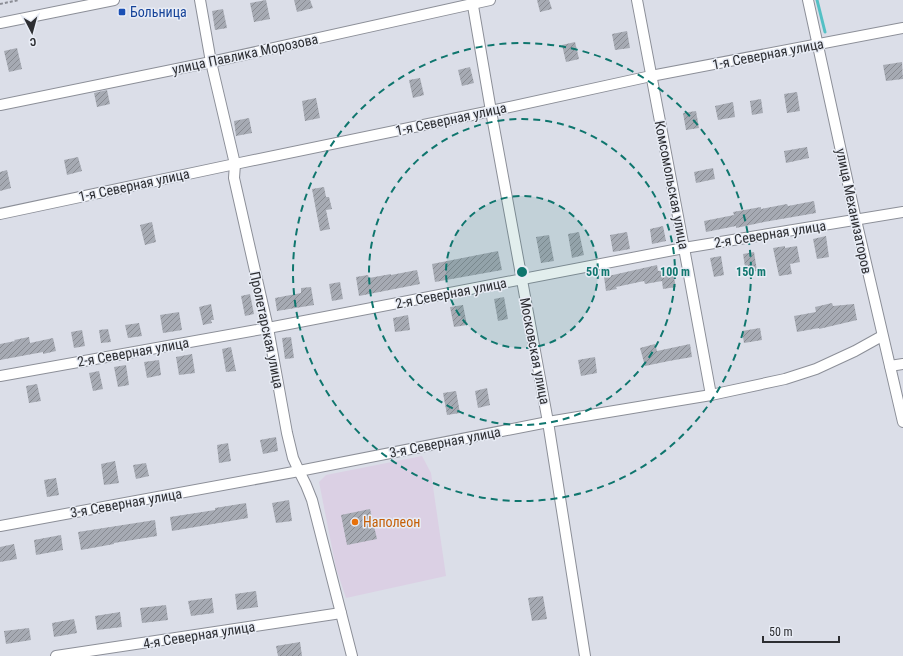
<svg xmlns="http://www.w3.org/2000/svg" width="903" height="656" font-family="'Roboto Condensed',sans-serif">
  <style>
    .commercial { fill: #dbd0e4 }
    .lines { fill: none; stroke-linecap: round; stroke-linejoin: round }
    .stream { stroke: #54c0c5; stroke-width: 3 }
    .building { fill: url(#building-hatch) }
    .minor-casing { stroke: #8c8f98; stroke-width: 12 }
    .path { stroke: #8c8e96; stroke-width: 2; stroke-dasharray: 3 2; stroke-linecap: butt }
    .minor { stroke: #fff; stroke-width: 10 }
    .ring { fill: none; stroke: #0f766e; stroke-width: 2; stroke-dasharray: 7 5 }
    .transit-dot { fill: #1a4fb4; stroke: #e8ecf5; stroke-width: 1.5 }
    .food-dot { fill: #e8710a; stroke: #e8ecf5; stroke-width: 1.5 }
    .labels { text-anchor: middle; stroke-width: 3; stroke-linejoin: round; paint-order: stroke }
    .transit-label { font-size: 14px; fill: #164399; stroke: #e8ecf5; text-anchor: start }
    .street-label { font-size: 14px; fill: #2d2e32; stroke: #e8ecf5 }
    .food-label { font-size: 14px; fill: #c56008; stroke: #e8ecf5; text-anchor: start }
    .centre { fill: #0f766e; stroke: #e8ecf5; stroke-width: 2 }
    .ring-label { font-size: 12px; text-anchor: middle; font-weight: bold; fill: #0f766e; stroke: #e8ecf5; stroke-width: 3; stroke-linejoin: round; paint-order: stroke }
  </style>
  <defs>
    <pattern id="building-hatch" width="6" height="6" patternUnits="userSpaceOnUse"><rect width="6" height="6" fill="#a6aab3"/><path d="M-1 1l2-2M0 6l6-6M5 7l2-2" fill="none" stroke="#888b92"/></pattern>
  </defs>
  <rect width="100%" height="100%" fill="#dbdee8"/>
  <polygon class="commercial" points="422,456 431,473 446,576 346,598 336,568 319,482 326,475"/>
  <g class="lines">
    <polyline class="stream" points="817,0 825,32"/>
  </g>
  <g class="building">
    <polygon points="266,0 270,19 254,22 250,3"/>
    <polygon points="294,0 310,0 313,8 297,12"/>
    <polygon points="537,0 549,0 552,9 540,12"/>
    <polygon points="223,9 227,28 215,30 212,11"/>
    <polygon points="627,31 630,48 615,50 612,34"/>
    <polygon points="575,42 579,59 566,62 562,45"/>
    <polygon points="17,48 22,69 9,72 4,51"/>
    <polygon points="902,62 903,79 886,81 883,65"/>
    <polygon points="470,67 474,83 462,86 458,70"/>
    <polygon points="420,78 424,95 413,98 409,80"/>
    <polygon points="107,90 110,104 97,107 94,93"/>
    <polygon points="797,92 800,111 787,113 784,94"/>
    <polygon points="316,98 320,118 305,121 302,101"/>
    <polygon points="761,99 763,113 752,115 750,101"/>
    <polygon points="733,102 735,117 718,120 715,106"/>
    <polygon points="696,111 699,128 686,130 683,113"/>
    <polygon points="249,118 252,133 236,136 234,121"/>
    <polygon points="807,147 809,158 786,163 784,151"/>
    <polygon points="78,157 82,171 67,175 64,160"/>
    <polygon points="713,168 715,179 696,183 694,172"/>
    <polygon points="7,170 11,188 0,191 0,172"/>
    <polygon points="324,187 326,197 329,197 332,209 326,210 330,229 320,231 312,189"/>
    <polygon points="814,201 816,213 764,222 736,228 736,226 706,232 704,221 734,215 733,212 761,207 761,209 787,204 788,206"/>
    <polygon points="152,222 156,242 145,245 140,225"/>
    <polygon points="663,226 666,241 652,244 650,229"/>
    <polygon points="579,232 584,255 572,258 568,234"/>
    <polygon points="627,232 630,249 613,252 610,235"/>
    <polygon points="549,235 554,261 541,263 536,237"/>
    <polygon points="826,236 829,257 817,259 813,239"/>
    <polygon points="785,246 785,248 797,246 800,262 790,264 792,274 779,276 773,248"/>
    <polygon points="498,251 502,270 435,282 432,264"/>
    <polygon points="754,252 757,271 746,273 743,254"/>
    <polygon points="721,256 724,275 714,277 710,258"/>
    <polygon points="657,265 658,271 672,269 676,287 663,289 662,281 645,284 644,281 616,287 617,289 606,291 604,277"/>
    <polygon points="417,270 420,284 359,296 356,277 368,275 369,278 391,274 391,275"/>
    <polygon points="340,282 343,299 332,301 329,284"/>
    <polygon points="311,287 314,305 277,311 275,298 301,293 301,288"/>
    <polygon points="250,294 254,314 245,316 241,296"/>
    <polygon points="504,297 508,319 498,321 494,299"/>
    <polygon points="832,303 833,306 854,304 857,320 819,329 819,328 797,332 794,316 816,312 815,307"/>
    <polygon points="211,304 214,320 211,320 212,323 203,325 199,307"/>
    <polygon points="463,305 467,325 454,327 450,307"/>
    <polygon points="179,312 182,330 163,333 160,315"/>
    <polygon points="408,315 410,330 395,332 393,318"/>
    <polygon points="139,323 142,336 128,338 125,325"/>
    <polygon points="760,328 762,340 744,343 742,331"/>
    <polygon points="108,329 111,342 101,343 99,330"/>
    <polygon points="82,330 85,346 74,348 71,332"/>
    <polygon points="29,337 30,343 53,338 56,351 43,354 43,352 0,360 0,344 15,341 14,340"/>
    <polygon points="291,337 294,358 285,359 282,338"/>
    <polygon points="655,344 657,351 690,344 692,357 669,361 645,366 640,348"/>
    <polygon points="231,347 236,371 226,372 222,349"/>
    <polygon points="192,354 195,373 179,375 176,357"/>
    <polygon points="595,357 597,373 581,376 578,360"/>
    <polygon points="159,360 161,375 147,378 144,362"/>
    <polygon points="126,365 129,385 118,387 114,367"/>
    <polygon points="99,371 103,389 93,391 89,373"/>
    <polygon points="37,384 41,401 29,403 26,386"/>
    <polygon points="487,388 490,405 478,408 475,391"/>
    <polygon points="456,391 460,413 447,415 443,393"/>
    <polygon points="276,437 278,451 263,454 260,440"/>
    <polygon points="228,443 231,461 219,463 217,445"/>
    <polygon points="115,461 119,483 104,485 101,464"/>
    <polygon points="146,463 149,476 136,479 133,465"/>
    <polygon points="56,478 59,495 47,497 44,480"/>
    <polygon points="289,500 292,521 276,523 272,503"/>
    <polygon points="246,503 248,518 172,531 170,517 215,510 215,508"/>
    <polygon points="370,509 377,539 347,545 341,515"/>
    <polygon points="155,520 157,536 114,543 114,544 81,550 78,532"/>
    <polygon points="61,535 63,550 36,555 34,540"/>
    <polygon points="14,544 17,559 0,562 0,547"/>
    <polygon points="256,591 258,607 237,610 235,594"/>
    <polygon points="543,596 547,619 532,621 528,598"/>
    <polygon points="212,598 214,613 191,616 188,601"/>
    <polygon points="166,605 168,620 142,623 140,608"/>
    <polygon points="120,612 122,627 97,630 95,616"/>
    <polygon points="74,619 77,633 54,637 52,623"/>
    <polygon points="29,628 31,640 6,644 4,631"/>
    <polygon points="300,642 302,656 278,656 276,646"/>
  </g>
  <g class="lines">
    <defs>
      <g id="minor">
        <polyline points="200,0 211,62 235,164 234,178 268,328 287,433 293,458 299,471 306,485 312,500 352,656"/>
        <polyline points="472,0 491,111 548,422 585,656"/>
        <polyline points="637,0 684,248 711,395"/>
        <polyline points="808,0 856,220 903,422"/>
        <polyline points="0,23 114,0"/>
        <polyline points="0,105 211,62 490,0"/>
        <polyline points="0,214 235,164 491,111 651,76 903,28"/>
        <polyline points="890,366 903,364"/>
        <polyline points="0,376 268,328 684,248 903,212"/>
        <polyline points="0,526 299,471 548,422 711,395 785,379 816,369 855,351 882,336"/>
        <polyline points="56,656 341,613"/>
      </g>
    </defs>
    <use href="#minor" class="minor-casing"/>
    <polyline class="path" points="0,4 19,0"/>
    <use href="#minor" class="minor"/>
  </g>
  <circle cx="522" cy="272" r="76" fill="#0f766e" fill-opacity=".12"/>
  <g class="ring">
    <circle cx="522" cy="272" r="76"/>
    <circle cx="522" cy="272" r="153"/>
    <circle cx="522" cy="272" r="229"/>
  </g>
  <rect class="transit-dot" x="118" y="8" width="8" height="8" rx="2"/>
  <circle class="food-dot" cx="355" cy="522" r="4"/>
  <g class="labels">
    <g class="transit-label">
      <text x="130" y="17">Больница</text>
    </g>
    <g class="street-label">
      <text transform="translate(245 54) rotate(-12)" y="5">улица Павлика Морозова</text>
      <text transform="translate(768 54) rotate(-11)" y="5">1-я Северная улица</text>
      <text transform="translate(451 119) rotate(-12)" y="5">1-я Северная улица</text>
      <text transform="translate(134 185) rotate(-12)" y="5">1-я Северная улица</text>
      <text transform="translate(672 185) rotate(79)" y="5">Комсомольская улица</text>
      <text transform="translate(854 211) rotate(78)" y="5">улица Механизаторов</text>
      <text transform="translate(770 234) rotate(-9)" y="5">2-я Северная улица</text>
      <text transform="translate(451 293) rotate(-11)" y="5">2-я Северная улица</text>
      <text transform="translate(267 330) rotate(78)" y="5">Пролетарская улица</text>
      <text transform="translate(535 351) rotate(79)" y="5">Московская улица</text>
      <text transform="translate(133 352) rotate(-10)" y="5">2-я Северная улица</text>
      <text transform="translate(445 442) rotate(-11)" y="5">3-я Северная улица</text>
      <text transform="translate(126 503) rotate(-10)" y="5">3-я Северная улица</text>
      <text transform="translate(199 635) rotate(-9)" y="5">4-я Северная улица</text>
    </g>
    <g class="food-label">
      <text x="363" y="527">Наполеон</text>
    </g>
  </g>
  <circle cx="522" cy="272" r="6" class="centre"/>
  <g class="ring-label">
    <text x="598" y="276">50 m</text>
    <text x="675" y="276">100 m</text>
    <text x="751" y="276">150 m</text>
  </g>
  <g transform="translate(32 32) rotate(174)" stroke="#e8ecf5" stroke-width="3" paint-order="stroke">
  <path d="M0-3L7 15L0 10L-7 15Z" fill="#2d2e32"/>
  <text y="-6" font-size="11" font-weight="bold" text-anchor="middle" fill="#2d2e32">С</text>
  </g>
  <path d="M763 636v6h76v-6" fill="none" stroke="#2d2e32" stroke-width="2"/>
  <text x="769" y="636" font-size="12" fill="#2d2e32" stroke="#e8ecf5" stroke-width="3" paint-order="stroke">50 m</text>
</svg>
